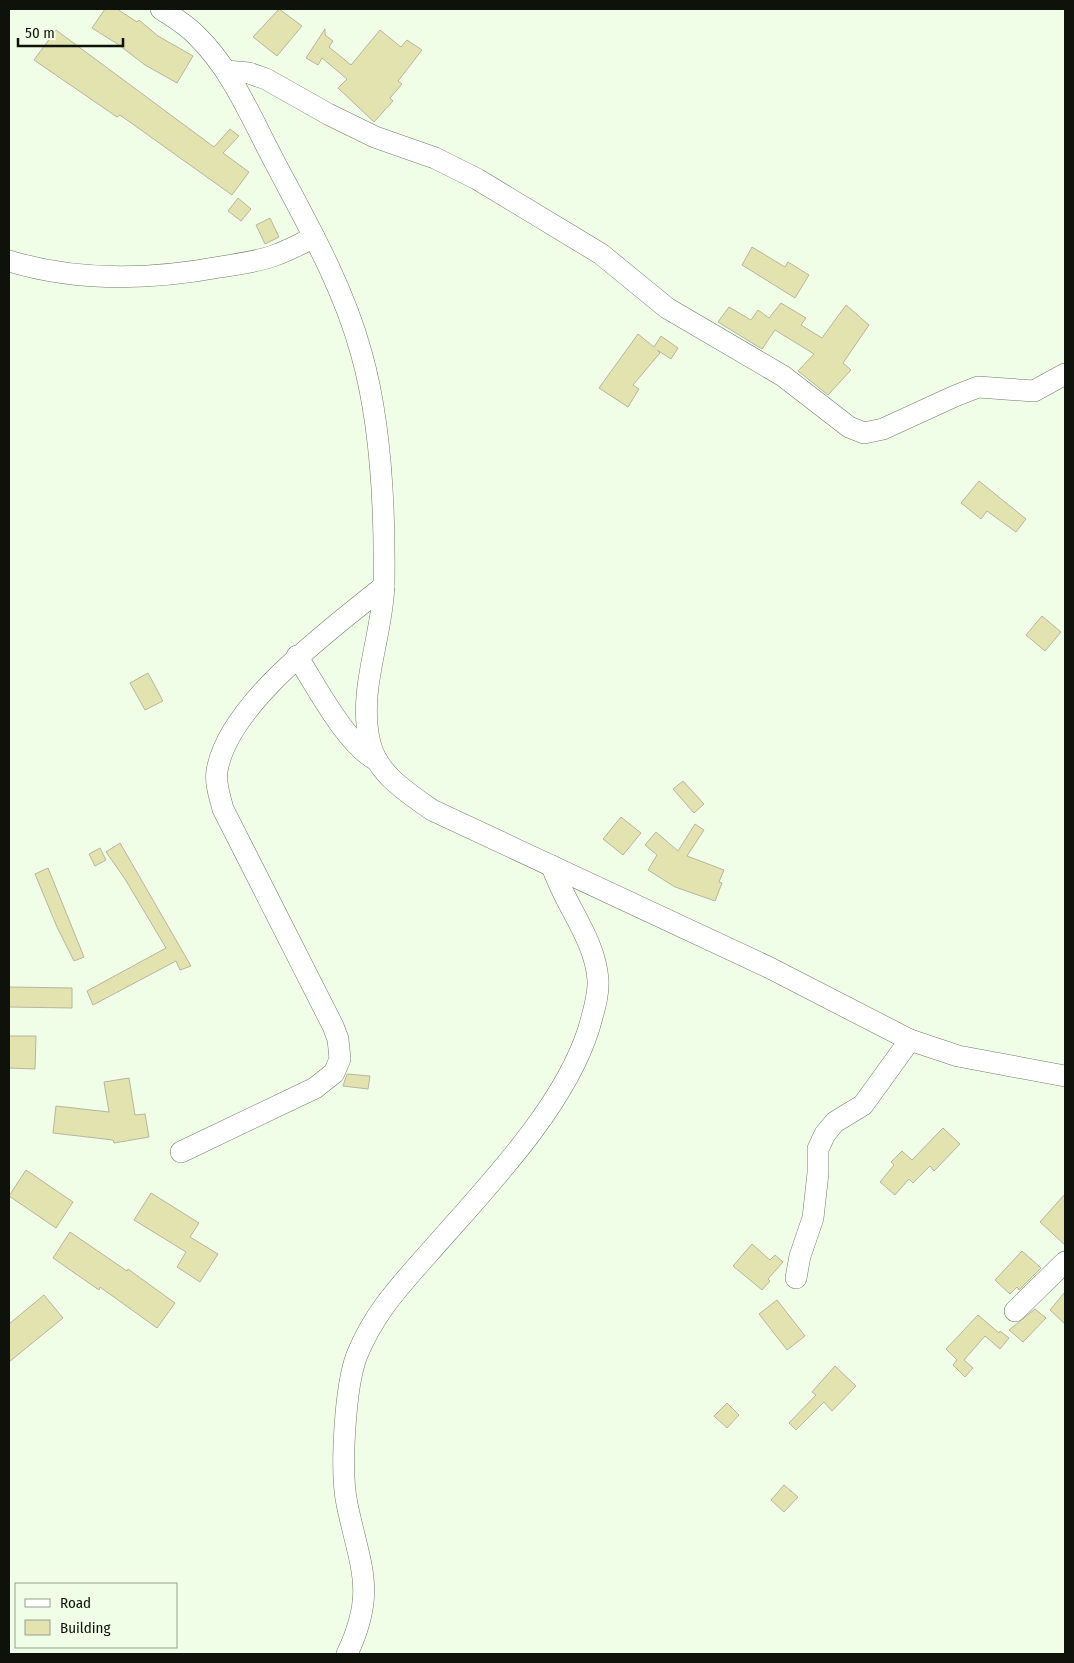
<svg xmlns="http://www.w3.org/2000/svg" width="1074" height="1663" font-family="'Fira Sans Condensed',sans-serif">
  <style>
    .building { fill: #e3e3b0; stroke: #b6b69d }
    .lines { fill: none; stroke-linecap: round; stroke-linejoin: round }
    .minor-casing { stroke: #6f7b67; stroke-width: 22 }
    .minor { stroke: #fff; stroke-width: 21 }
  </style>
  <rect width="100%" height="100%" fill="#f0fee7"/>
  <g class="building">
    <polygon points="105,9 117,9 137,22 139,20 158,36 193,56 177,83 145,65 119,45 92,28"/>
    <polygon points="279,9 302,26 277,56 253,37"/>
    <polygon points="325,29 325,35 333,41 329,47 351,65 380,30 401,47 407,40 422,50 398,81 402,84 390,98 393,101 374,122 338,88 347,79 322,58 318,65 306,58"/>
    <polygon points="56,30 214,147 230,129 239,136 223,153 249,172 232,195 120,115 117,117 34,60"/>
    <polygon points="238,198 251,209 241,221 228,211"/>
    <polygon points="270,218 279,237 265,244 256,225"/>
    <polygon points="752,247 785,267 788,262 809,275 795,298 742,265"/>
    <polygon points="781,303 806,318 801,325 822,338 846,305 869,325 843,363 851,370 828,395 798,371 814,354 775,330 762,349 718,322 729,307 751,320 758,310 769,318"/>
    <polygon points="638,334 654,347 661,336 678,348 671,359 657,350 660,353 633,385 639,389 628,407 599,388"/>
    <polygon points="979,481 1026,519 1016,532 987,511 981,519 961,503"/>
    <polygon points="1042,616 1061,632 1045,651 1026,635"/>
    <polygon points="148,673 163,701 145,710 130,683"/>
    <polygon points="683,781 704,804 694,813 673,789"/>
    <polygon points="621,817 641,833 623,855 603,839"/>
    <polygon points="695,824 704,830 687,856 724,870 719,882 722,883 715,901 675,887 648,870 657,855 645,845 656,832 678,851"/>
    <polygon points="120,843 191,966 180,970 176,961 93,1005 87,991 166,948 125,879 106,852"/>
    <polygon points="100,848 106,860 95,866 89,854"/>
    <polygon points="48,868 84,957 74,961 57,927 35,874"/>
    <polygon points="9,987 72,988 72,1008 9,1007"/>
    <polygon points="9,1036 36,1036 35,1069 9,1068"/>
    <polygon points="347,1074 370,1076 368,1089 343,1086"/>
    <polygon points="129,1078 135,1115 145,1114 149,1137 114,1143 113,1140 53,1133 56,1106 109,1112 104,1082"/>
    <polygon points="943,1128 960,1144 934,1171 930,1166 913,1183 909,1179 895,1195 880,1182 894,1165 891,1162 902,1151 912,1160"/>
    <polygon points="26,1170 73,1202 56,1228 9,1196"/>
    <polygon points="151,1193 199,1223 190,1237 218,1254 200,1282 177,1267 186,1252 134,1220"/>
    <polygon points="1065,1194 1065,1245 1040,1222"/>
    <polygon points="70,1232 127,1271 128,1269 175,1303 157,1328 100,1287 99,1290 53,1258"/>
    <polygon points="752,1244 770,1260 775,1255 783,1262 768,1279 770,1281 762,1290 733,1266"/>
    <polygon points="1022,1251 1041,1268 1019,1290 1017,1287 1010,1294 995,1280"/>
    <polygon points="1065,1292 1065,1324 1050,1310"/>
    <polygon points="44,1295 63,1318 9,1362 9,1324"/>
    <polygon points="777,1300 805,1336 787,1350 759,1314"/>
    <polygon points="1035,1309 1046,1318 1023,1342 1009,1330"/>
    <polygon points="978,1315 999,1333 1000,1331 1009,1338 1000,1349 985,1336 964,1360 973,1368 965,1377 953,1365 957,1360 946,1349"/>
    <polygon points="835,1366 856,1386 832,1411 824,1402 796,1430 789,1423 816,1395 812,1392"/>
    <polygon points="727,1403 739,1415 727,1428 714,1416"/>
    <polygon points="784,1485 798,1497 784,1512 771,1500"/>
  </g>
  <g class="lines">
    <defs>
      <g id="minor">
        <path d="M161,9C173,17 187,25 197,36C231,69 250,115 272,157C305,220 342,283 361,352C381,422 385,511 384,583C383,637 357,689 370,743C377,774 408,793 432,810L770,968L910,1040L958,1056L1065,1076"/>
        <polyline points="226,71 249,73 266,79 328,114 375,137 435,158 477,179 601,254 667,308 783,376 849,427 864,433 883,429 955,396 978,387 1034,391 1065,374"/>
        <path d="M9,261C78,282 150,280 220,267C238,264 256,262 273,256C287,251 301,244 314,237"/>
        <path d="M297,656C316,686 346,744 376,760"/>
        <path d="M181,1152L315,1088L334,1073L340,1059L338,1039L333,1026L223,809C220,797 215,784 217,771C228,703 333,628 384,586"/>
        <polyline points="796,1278 800,1256 813,1218 818,1173 818,1149 825,1134 835,1122 863,1105 910,1040"/>
        <polyline points="1015,1311 1065,1262"/>
        <path d="M347,1654C377,1591 360,1567 347,1504C340,1471 345,1386 357,1355C374,1313 399,1287 428,1254C483,1191 564,1109 589,1028C593,1013 599,996 598,980C595,938 565,906 552,866"/>
      </g>
    </defs>
    <use href="#minor" class="minor-casing"/>
    <use href="#minor" class="minor"/>
  </g>
  <rect width="1074" height="1663" fill="none" stroke="#0e120a" stroke-width="20"/>
  <rect x="15" y="1583" width="162" height="65" fill="#f0fee7" stroke="#96a08f"/>
  <rect x="25" y="1599" width="25" height="8" fill="#ffffff" stroke="#96a08f"/>
  <text x="60" y="1608" font-size="15" fill="#0e120a">Road</text>
  <rect x="25" y="1620" width="25" height="15" fill="#e3e3b0" stroke="#96a08f"/>
  <text x="60" y="1633" font-size="15" fill="#0e120a">Building</text>
  <path d="M18 38v8h105v-8" fill="none" stroke="#0e120a" stroke-width="2.5"/>
  <text x="25" y="38" font-size="15" fill="#0e120a" stroke="#f0fee7" stroke-width="4" paint-order="stroke">50 m</text>
</svg>
